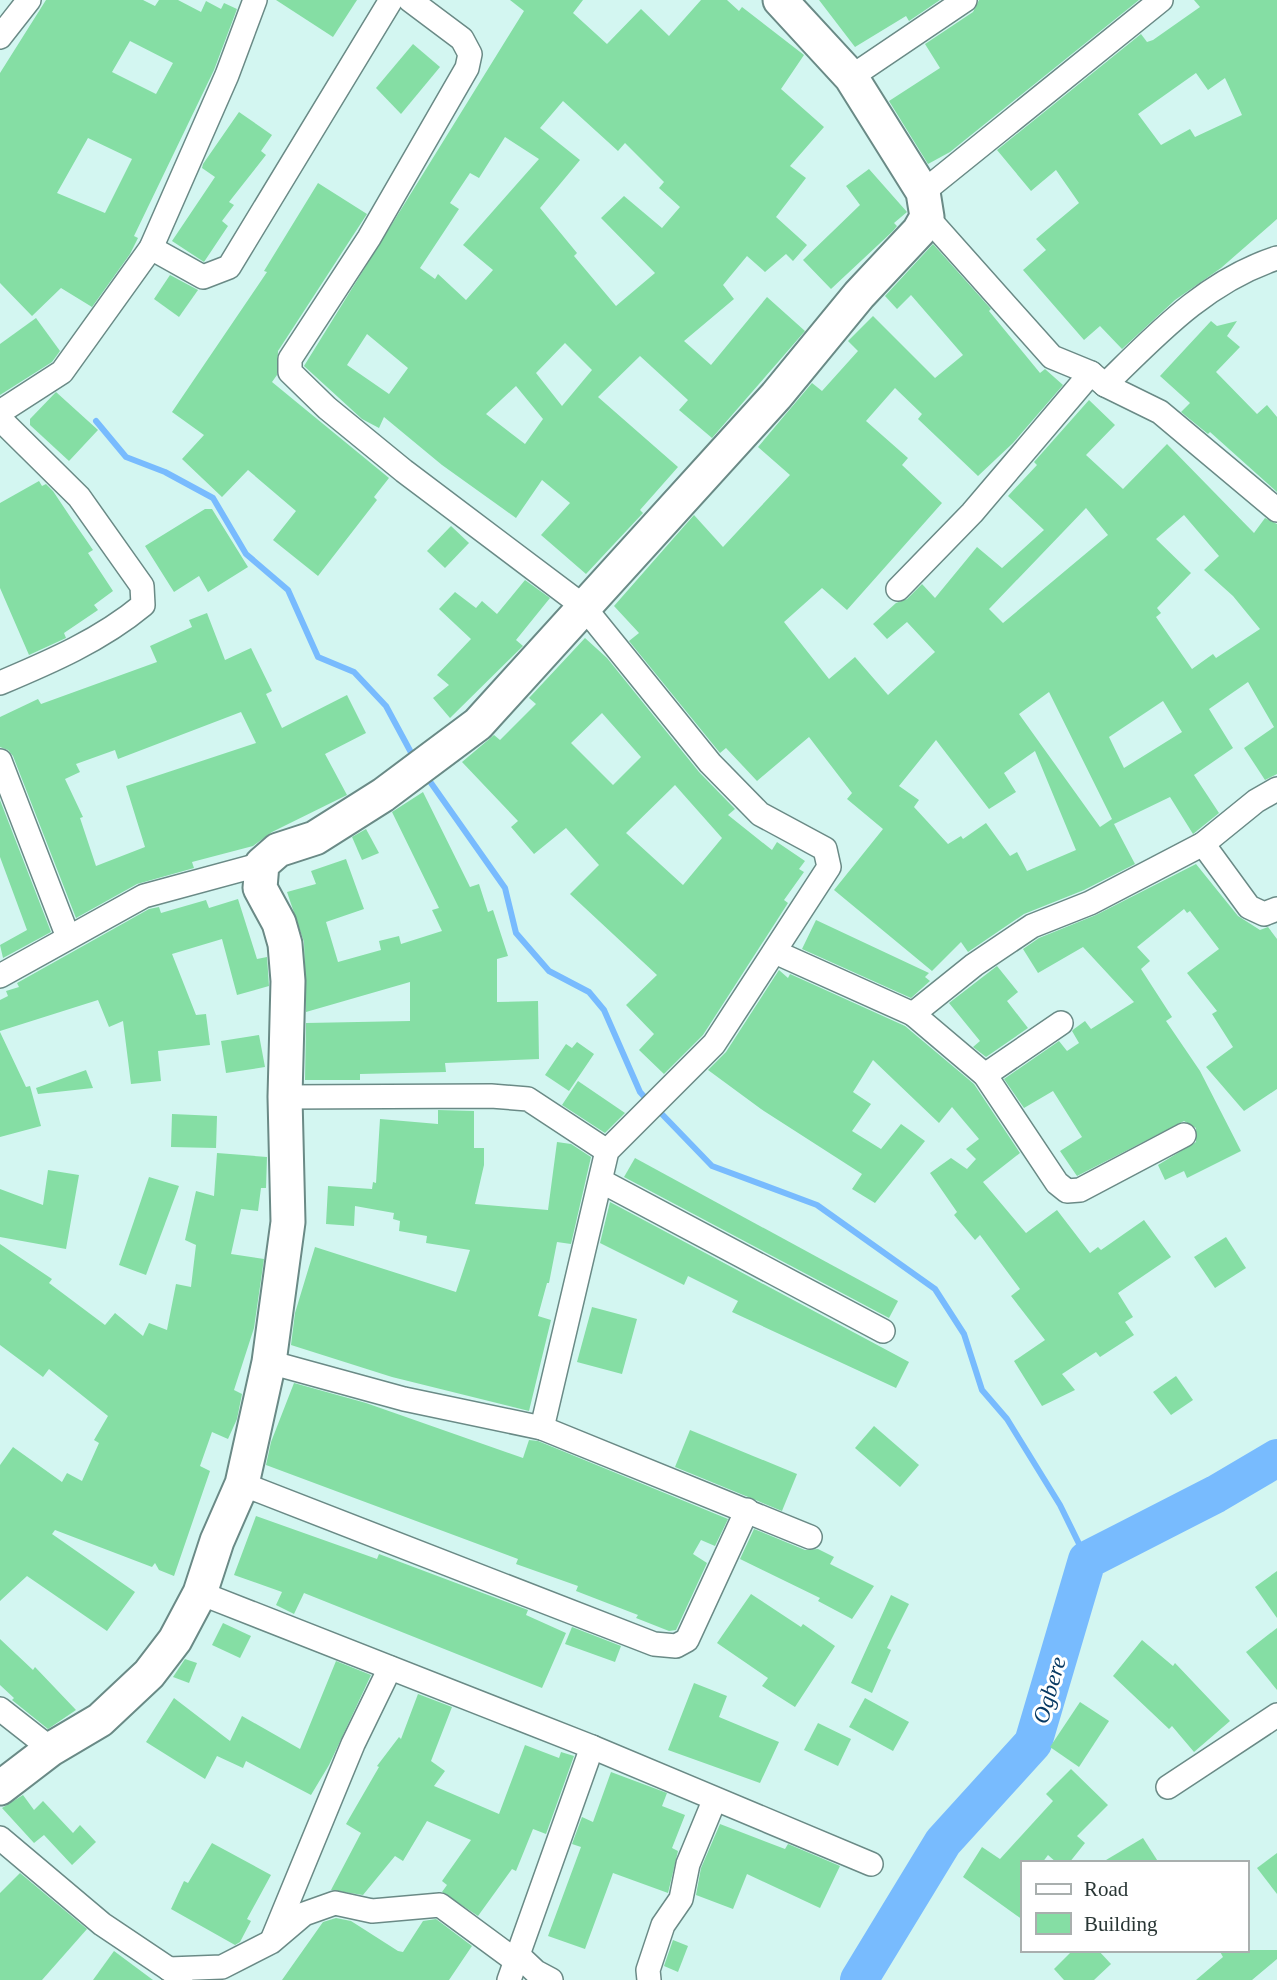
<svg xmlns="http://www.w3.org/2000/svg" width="1277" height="1980" font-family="Georgia,serif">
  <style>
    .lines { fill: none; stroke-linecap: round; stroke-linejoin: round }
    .stream { stroke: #78bbfe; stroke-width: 6 }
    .river { stroke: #78bbfe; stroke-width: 38 }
    .building { fill: #85dea4; fill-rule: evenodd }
    .street-casing { stroke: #6a8a86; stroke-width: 26 }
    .secondary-casing { stroke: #6a8a86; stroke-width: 37 }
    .street { stroke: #fff; stroke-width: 23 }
    .secondary { stroke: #fff; stroke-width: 33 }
    .labels { text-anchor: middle; stroke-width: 6; stroke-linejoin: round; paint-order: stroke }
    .water-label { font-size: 23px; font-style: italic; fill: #073963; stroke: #fff }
  </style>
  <rect width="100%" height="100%" fill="#d3f6f1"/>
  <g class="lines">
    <g class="stream">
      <polyline points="96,421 126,457 165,472 213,498 246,554 288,590 318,657 354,672 386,706 414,758"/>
      <polyline points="431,783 505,888 516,933 549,971 589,992 604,1010 640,1092 649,1102"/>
      <polyline points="657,1109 712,1166 817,1205 935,1289 964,1334 982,1390 1007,1419 1060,1505 1087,1560"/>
    </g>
    <polyline class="river" points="859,1980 943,1842 1033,1743 1087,1560 1216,1494 1277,1458"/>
  </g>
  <g class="building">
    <path d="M46,0H143L155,6L159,0H178L201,12L206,1L221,9L224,3L237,9L214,70L134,236L138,238L130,254L92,307L61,288L32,316L0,283V73ZM130,41L173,63L156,94L112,72ZM88,138L132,159L105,213L57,193Z"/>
    <polygon points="276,0 357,0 333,37"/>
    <path d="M510,0H583L573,13L607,44L641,9L669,36L701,0H727L739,11L742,7L804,55L781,89L824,127L790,166L806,178L776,217L807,245L793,261L786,254L765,272L747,256L723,285L734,299L684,341L711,365L767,297L805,331L712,438L679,410L688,400L640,356L598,397L678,467L640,510L643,513L586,574L541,535L570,503L542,480L516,518L442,465L384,417L379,428L362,419L304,366L524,11ZM563,101L618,151L625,143L664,182L659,188L680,207L662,228L624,196L601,218L655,273L616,306L574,256L577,253L540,208L580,160L540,128ZM505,137L539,159L463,245L493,270L466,300L438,274L435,279L420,268L459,209L450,203L470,173L479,178ZM367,334L408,368L389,394L347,365ZM565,343L592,370L562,406L536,373ZM516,386L543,419L525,444L486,414Z"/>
    <polygon points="819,0 940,0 909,21 906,16 855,47"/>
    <polygon points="979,0 1139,0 950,152 928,164 889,101 940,68 925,44 973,12"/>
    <path d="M1194,0H1277V219L1221,268L1175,300L1122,349L1100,326L1084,340L1023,270L1046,250L1036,239L1079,203L1056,170L1031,191L997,150L1141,34L1147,42L1153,40L1200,7ZM1196,73L1208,90L1225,78L1242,115L1195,137L1190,129L1161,145L1138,114Z"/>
    <polygon points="413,44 440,67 401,114 376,88"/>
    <polygon points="239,112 272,135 261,151 266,155 229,202 234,205 222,221 228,226 204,262 172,241 215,177 202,168 203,164"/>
    <polygon points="869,169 907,212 894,223 897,226 893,231 831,289 803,260 860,205 846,186"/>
    <polygon points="318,183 367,214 278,351 277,375 272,382 389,478 374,497 377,500 318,576 273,540 296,511 248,470 222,497 182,459 204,435 172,412 267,272 264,271"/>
    <path d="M933,244L991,309L989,311L1040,373L1045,369L1063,385L1013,443L978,476L918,419L922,414L895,388L866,421L908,458L902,465L942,503L847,610L822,588L784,622L829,679L855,657L888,695L935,652L907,622L887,639L873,624L896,603L907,599L922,584L935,598L977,547L1002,568L1044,530L1008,496L1037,465L1034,462L1089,400L1115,425L1086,455L1123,489L1167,444L1254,533L1265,518L1277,524V774L1265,780L1244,748L1274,727L1248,682L1209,709L1233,748L1194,775L1219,813L1193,834L1170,797L1114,824L1135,864L1084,890L1024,914L968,952L961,942L932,971L834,890L883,829L847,799L852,793L809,737L757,781L726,748L720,753L629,641L639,633L614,606L694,515L723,547L790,475L758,447L812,383L822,391L858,351L848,341L873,316L935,378L963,355L911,295L897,309L885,296ZM1086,508L1108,535L1003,623L989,609ZM1184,515L1219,556L1204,570L1233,596L1260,629L1216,658L1213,654L1192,669L1156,617L1161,613L1157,608L1191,573L1156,539ZM1049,692L1112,819L1100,827L1019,714ZM1163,701L1182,732L1124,768L1109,737ZM936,740L989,809L1016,792L1004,773L1035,751L1076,850L1027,871L1017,852L1010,856L986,823L963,839L961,836L948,844L914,807L919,800L899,786Z"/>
    <polygon points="170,275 198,290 179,317 154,299"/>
    <polygon points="36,318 60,351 52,362 0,395 0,344"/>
    <polygon points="1211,321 1217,326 1237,321 1227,336 1240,347 1216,372 1257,414 1267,405 1277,417 1277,492 1210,432 1208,434 1181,412 1190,403 1160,376"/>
    <polygon points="56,392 98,430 69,461 30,425 30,419"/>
    <polygon points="39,481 42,486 46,484 53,491 73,521 93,550 88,553 113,591 94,605 98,610 64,633 66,638 29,655 0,588 0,503"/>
    <polygon points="205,509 212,509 248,567 208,592 199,576 174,592 145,546"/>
    <polygon points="451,526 469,543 445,568 427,551"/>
    <polygon points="525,580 550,598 516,640 523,646 450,718 433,698 449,685 437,675 471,639 439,609 455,592 476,608 482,601 497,614"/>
    <path d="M207,613L225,660L251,648L272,691L266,694L282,728L347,695L366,733L325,754L347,795L272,832L253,846L192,862L194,868L137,884L76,918L13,756L8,750L0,747V717L38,699L41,704L157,662L150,646L192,627L189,620ZM241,712L256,743L126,786L145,847L96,866L80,818L83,817L65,779L80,772L76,764L115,750L118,759Z"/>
    <path d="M585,638L607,658L699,772L735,809L728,815L772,850L777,842L805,861L799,869L804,872L784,900L788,903L703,1035L664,1074L639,1050L654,1034L626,1005L657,975L570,894L599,865L566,828L534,854L511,827L518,821L462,762L494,735L500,740L536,704L529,698ZM602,713L641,757L613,785L571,743ZM675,785L722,838L683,885L626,833Z"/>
    <polygon points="423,792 470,887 479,884 488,912 493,910 508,956 497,959 497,1002 538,1001 539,1059 445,1063 446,1072 360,1074 360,1080 305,1080 306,1023 410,1021 410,982 306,1012 304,942 287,892 316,884 311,871 346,859 364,909 326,922 338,962 381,950 379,941 399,936 401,944 442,931 432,910 439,908 392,812"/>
    <polygon points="0,800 51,932 3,958 0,945 27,930 0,857"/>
    <polygon points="366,829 379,853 362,860 352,837"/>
    <polygon points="1196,864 1238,916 1260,930 1268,927 1277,939 1277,1089 1244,1111 1206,1067 1233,1047 1212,1014 1217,1011 1187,973 1219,949 1190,911 1187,913 1184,909 1137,947 1150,961 1141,969 1172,1017 1166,1021 1200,1071 1241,1151 1187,1178 1184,1171 1165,1180 1158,1165 1196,1142 1196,1128 1184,1121 1077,1176 1060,1151 1082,1137 1053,1091 1024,1108 1004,1079 1059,1041 1067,1051 1079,1043 1072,1031 1074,1029 1085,1021 1091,1029 1134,1002 1083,947 1038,973 1023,949 1039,938 1096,915"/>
    <polygon points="238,899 257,959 267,957 269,986 237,995 222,939 172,954 196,1015 206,1014 210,1045 158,1051 161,1081 131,1084 123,1021 109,1027 98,1000 0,1031 0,1000 8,996 6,991 19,987 17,983 149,909 159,907 161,913 206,900 209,908"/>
    <polygon points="816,920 929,973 925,977 930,981 911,998 802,949"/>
    <polygon points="997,966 1018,992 1007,1001 1028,1028 986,1057 973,1047 980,1041 949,1003"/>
    <polygon points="779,970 788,978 790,974 905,1026 974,1084 1020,1153 983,1182 1026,1233 1057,1210 1090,1253 1098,1247 1101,1250 1144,1220 1171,1257 1118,1293 1133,1317 1125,1322 1134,1335 1100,1357 1096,1352 1062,1374 1075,1390 1042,1406 1014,1361 1045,1340 1011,1296 1020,1289 980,1235 975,1240 954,1215 957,1212 930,1173 951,1158 967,1169 976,1159 966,1149 979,1139 952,1107 939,1123 873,1060 853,1092 871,1104 852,1131 881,1149 901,1124 925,1141 875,1203 852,1189 862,1174 761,1109 708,1070 726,1052"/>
    <polygon points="0,1032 26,1087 30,1086 41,1126 0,1137"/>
    <polygon points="259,1035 265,1067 226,1073 221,1041"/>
    <polygon points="577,1042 594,1054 569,1091 545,1075 566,1044 572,1048"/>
    <polygon points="86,1070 93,1088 38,1094 36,1088"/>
    <polygon points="578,1081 625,1113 605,1133 562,1105"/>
    <polygon points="438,1110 474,1111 474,1148 484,1148 484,1165 475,1204 548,1210 557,1142 571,1144 591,1157 571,1244 557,1242 549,1283 547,1283 538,1316 551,1320 529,1411 392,1377 291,1345 295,1313 315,1247 456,1292 470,1250 426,1243 427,1236 399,1231 400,1221 393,1219 394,1213 355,1206 354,1226 326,1224 328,1186 372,1189 373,1182 376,1183 380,1119 438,1124"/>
    <polygon points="172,1114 217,1116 216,1148 171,1147"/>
    <polygon points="217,1153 267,1157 266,1188 261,1188 258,1211 241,1209 231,1254 264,1259 254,1328 234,1390 242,1394 237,1419 228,1439 212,1432 200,1466 210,1471 174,1576 159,1570 155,1563 152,1567 55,1530 52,1534 135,1592 107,1631 27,1576 0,1601 0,1465 13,1447 62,1482 67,1473 82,1481 99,1443 94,1440 108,1416 49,1369 43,1377 0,1345 0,1244 52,1279 49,1283 105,1325 115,1313 143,1336 149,1323 167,1330 176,1284 191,1287 196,1245 185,1240 196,1191 214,1196"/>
    <polygon points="635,1158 898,1301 889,1318 624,1177"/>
    <polygon points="48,1170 79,1175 66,1249 0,1237 0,1189 43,1205"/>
    <polygon points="149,1177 179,1186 146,1275 119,1265"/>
    <polygon points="610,1202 909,1362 896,1388 732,1312 738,1301 688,1276 684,1285 600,1243"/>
    <polygon points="1226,1237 1246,1268 1215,1288 1194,1257"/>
    <polygon points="592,1307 637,1319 622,1374 577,1362"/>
    <polygon points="1176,1376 1193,1400 1171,1415 1153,1392"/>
    <polygon points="294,1383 366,1403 523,1458 529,1440 538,1441 728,1519 715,1546 701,1540 693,1554 707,1563 676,1630 669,1631 636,1618 638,1615 576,1591 578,1586 516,1564 518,1559 266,1465 271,1442"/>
    <polygon points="874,1426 919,1465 900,1487 855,1448"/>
    <polygon points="690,1430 797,1474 782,1511 675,1467"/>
    <polygon points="256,1516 377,1559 379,1554 528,1610 526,1615 566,1633 542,1688 304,1593 294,1614 276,1605 282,1592 234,1575"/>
    <polygon points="754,1529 805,1550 818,1549 834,1557 830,1564 874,1586 852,1619 818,1601 820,1598 740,1559"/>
    <polygon points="1277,1571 1277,1618 1255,1587"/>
    <polygon points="751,1594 801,1627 803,1624 835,1646 795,1707 762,1686 768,1678 717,1643"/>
    <polygon points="891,1595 909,1604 887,1648 891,1650 872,1693 851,1683"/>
    <polygon points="223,1623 251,1636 240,1658 212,1645"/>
    <polygon points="572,1627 621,1646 615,1662 565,1644"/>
    <polygon points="1277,1628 1277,1690 1246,1652"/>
    <polygon points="0,1639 33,1670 35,1667 76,1710 48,1729 12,1700 14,1698 0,1685"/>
    <polygon points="1142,1640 1173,1666 1175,1663 1230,1721 1194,1752 1172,1726 1169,1729 1113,1676"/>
    <polygon points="185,1659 197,1663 189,1683 173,1677"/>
    <polygon points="336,1661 371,1675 329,1765 311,1795 246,1761 243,1768 217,1756 205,1779 146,1742 174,1698 230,1741 242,1716 300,1749"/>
    <polygon points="694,1683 727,1696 719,1717 779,1742 760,1783 668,1750"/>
    <polygon points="418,1694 452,1707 431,1761 445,1771 434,1786 499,1814 525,1745 559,1758 561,1752 574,1756 546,1834 533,1829 516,1871 512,1869 478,1916 442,1892 447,1885 442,1881 471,1840 427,1821 403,1861 395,1856 363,1895 331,1890 361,1833 346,1824 379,1767 377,1766 399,1737 401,1739"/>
    <polygon points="865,1698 909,1722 893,1751 849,1727"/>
    <polygon points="1080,1702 1109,1721 1079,1767 1050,1747"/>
    <polygon points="818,1723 851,1739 838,1766 804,1750"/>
    <polygon points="1071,1769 1108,1805 1077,1836 1085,1843 1069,1863 1057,1863 1048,1855 1042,1863 1023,1863 1023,1920 963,1877 982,1847 1000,1859 1053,1801 1046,1794"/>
    <polygon points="611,1772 667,1793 662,1806 685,1815 672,1848 678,1851 668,1893 613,1873 585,1949 548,1936 581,1847 572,1844 582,1817 593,1822"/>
    <polygon points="23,1795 34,1810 43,1801 73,1833 80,1825 96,1842 72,1865 44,1835 34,1843 2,1808"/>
    <polygon points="720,1824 785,1849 788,1844 840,1866 820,1908 747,1874 733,1909 696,1895 701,1868"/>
    <polygon points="1143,1838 1159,1863 1101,1863"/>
    <polygon points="212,1843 271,1875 247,1919 251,1921 240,1942 235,1945 171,1909 184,1881 188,1883"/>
    <polygon points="1277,1853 1277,1894 1257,1868"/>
    <polygon points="20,1873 87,1929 42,1980 0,1980 0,1893"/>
    <polygon points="336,1918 351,1921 398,1951 403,1952 423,1921 436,1919 472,1946 449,1980 282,1980 323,1922"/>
    <polygon points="673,1940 688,1946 678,1972 664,1966"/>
    <polygon points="1073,1950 1098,1950 1111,1964 1094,1980 1064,1980 1054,1969"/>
    <polygon points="1219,1950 1277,1950 1277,1959 1252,1980 1196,1980 1223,1957"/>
    <polygon points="114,1951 153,1980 93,1980"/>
  </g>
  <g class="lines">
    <defs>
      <g id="street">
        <polyline points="410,0 462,39 470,54 467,68 369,238 290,359 290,372 327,408 404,471 583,606 710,763 760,814 825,849 829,867 714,1044 607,1151 542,1428"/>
        <polyline points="0,37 29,0"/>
        <polyline points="851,77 965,0"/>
        <polyline points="923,192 1161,0"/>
        <polyline points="927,217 1052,357 1091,373 1105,385 1160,412 1277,510"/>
        <polyline points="151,248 203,277 229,267 391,0"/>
        <path d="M1105,385C1157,334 1206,281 1277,258"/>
        <polyline points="0,412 62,372 151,248 227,75 255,0"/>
        <path d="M0,419L79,497L142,586L143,605C101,640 50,662 0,683"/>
        <polyline points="898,589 972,513 1091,373"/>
        <polyline points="0,761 68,937"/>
        <polyline points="1203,844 1249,907 1264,914 1277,909"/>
        <polyline points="775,952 913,1014 985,1075 1057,1183 1067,1191 1080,1190 1184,1135"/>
        <polyline points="0,976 144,896 262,864"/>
        <polyline points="913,1014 974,965 1032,926 1090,903 1203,844 1256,801 1277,789"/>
        <polyline points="985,1075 1061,1023"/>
        <polyline points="285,1097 491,1096 528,1099 607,1151"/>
        <polyline points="601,1181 883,1331"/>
        <polyline points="269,1362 404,1399 542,1428 810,1537"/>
        <polyline points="242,1484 654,1644 676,1646 687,1640 747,1510"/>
        <polyline points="200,1593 592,1747 871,1864"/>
        <polyline points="0,1709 51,1749"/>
        <polyline points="1168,1787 1277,1715"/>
        <polyline points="0,1838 102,1924 181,1977"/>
        <polyline points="273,1938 353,1744 390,1668"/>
        <polyline points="518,1955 536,1972 551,1980"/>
        <polyline points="169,1969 222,1967 271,1942 304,1914 335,1903 372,1911 440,1905 516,1961"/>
        <polyline points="509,1980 592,1747"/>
        <polyline points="649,1980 648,1970 663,1925 681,1899 688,1864 714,1801"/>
      </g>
      <polyline id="secondary" points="0,1788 51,1749 100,1720 149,1674 175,1640 200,1593 217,1541 242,1484 269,1362 288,1222 285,1097 288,981 285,944 279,923 260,888 262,864 278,850 315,838 383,795 478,724 776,396 859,295 919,231 927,217 923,192 851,77 780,0"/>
    </defs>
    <use href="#street" class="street-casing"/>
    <use href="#secondary" class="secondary-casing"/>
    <use href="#street" class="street"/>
    <use href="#secondary" class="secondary"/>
  </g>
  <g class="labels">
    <g class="water-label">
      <text transform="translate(1049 1690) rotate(-74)" y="8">Ogbere</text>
    </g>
  </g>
  <rect x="1021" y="1861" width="228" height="91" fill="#ffffff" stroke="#a9afae" stroke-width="2"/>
  <rect x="1036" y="1884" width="35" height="10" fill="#ffffff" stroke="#a9afae" stroke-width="2"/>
  <text x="1084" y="1896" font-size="21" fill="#293635">Road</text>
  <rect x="1036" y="1913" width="35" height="21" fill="#85dea4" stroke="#a9afae" stroke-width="2"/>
  <text x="1084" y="1931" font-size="21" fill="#293635">Building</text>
</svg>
